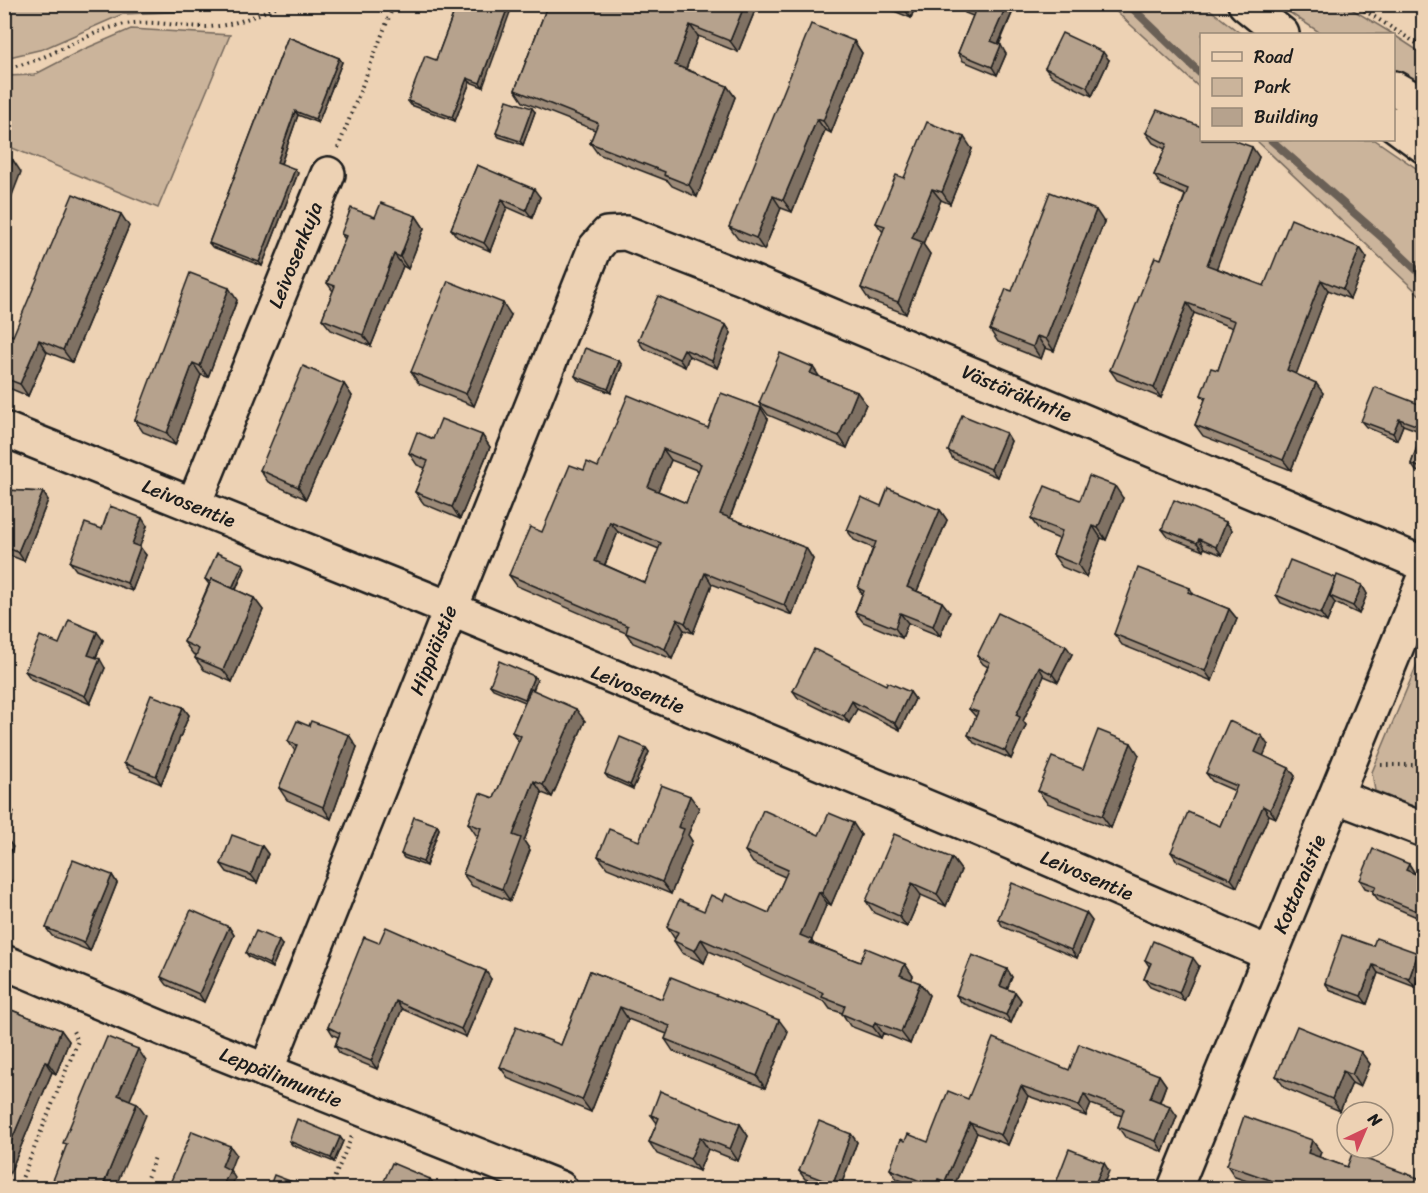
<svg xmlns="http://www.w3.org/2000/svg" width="1428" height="1193" font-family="Sriracha,sans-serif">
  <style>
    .green { fill: #cbb49b; stroke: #74685c; stroke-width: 1.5 }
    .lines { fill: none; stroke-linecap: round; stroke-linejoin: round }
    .stream { stroke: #6b6056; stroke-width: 8 }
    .minor-casing { stroke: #1c1c1c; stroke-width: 38 }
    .tertiary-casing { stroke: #1c1c1c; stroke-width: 38 }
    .primary-casing { stroke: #1c1c1c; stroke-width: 38 }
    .path { stroke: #1c1c1c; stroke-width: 4; stroke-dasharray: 1.5 4.5; stroke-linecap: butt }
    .minor { stroke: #edd2b4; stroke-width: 33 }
    .tertiary { stroke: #edd2b4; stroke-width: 33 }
    .primary { stroke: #edd2b4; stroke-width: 33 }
    .wall { fill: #9d8b79; stroke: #1c1c1c; stroke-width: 1.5; fill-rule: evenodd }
    .shaded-wall { fill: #7f7163; stroke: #1c1c1c; stroke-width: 1.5 }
    .building { fill: #b6a28d; stroke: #1c1c1c; stroke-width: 1.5; fill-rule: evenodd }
    .labels { text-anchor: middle; stroke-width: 6; stroke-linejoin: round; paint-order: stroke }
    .street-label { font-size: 20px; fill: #1c1c1c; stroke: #edd2b4 }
  </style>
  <rect width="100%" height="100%" fill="#edd2b4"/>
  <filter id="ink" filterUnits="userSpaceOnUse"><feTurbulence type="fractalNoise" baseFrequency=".0167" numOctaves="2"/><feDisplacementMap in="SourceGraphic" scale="12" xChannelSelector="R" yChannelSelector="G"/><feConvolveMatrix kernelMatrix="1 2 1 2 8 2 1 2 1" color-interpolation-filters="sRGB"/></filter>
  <g filter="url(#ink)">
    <g class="green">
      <polygon points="4,5 5,4 253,5 241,9 123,14 43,49 5,58"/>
      <polygon points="1109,5 1204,5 1241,34 1202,34 1201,89"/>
      <polygon points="1278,5 1345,5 1393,34 1322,34"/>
      <polygon points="131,29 230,35 158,208 5,145 5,76 34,75 80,51"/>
      <polygon points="1394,35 1423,54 1423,97 1394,79"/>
      <polygon points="1256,140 1375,140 1423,173 1423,298"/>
      <polygon points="1423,650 1423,810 1375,791 1372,772"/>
    </g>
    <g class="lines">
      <g class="stream">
        <polyline points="1128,4 1202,75"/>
        <polyline points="1271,140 1386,241 1424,277"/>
      </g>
      <defs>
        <g id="minor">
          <polyline points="4,429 422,597 996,836 1270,954"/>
          <polyline points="194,504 328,174"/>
          <polyline points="1336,796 1424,830"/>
          <polyline points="4,962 204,1046 560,1188"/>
          <polyline points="266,1071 595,248 607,234 626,233 740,277 1424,564"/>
        </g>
        <polyline id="tertiary" points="1175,1188 1424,580"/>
        <g id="primary">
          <polyline points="1245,4 1282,34"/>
          <polyline points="1394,88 1424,105"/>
          <polyline points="1394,124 1424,146"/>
        </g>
      </defs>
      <use href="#minor" class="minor-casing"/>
      <use href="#tertiary" class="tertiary-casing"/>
      <use href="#primary" class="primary-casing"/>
      <g class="path">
        <polyline points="1354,4 1424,48"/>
        <path d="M4,68C45,63 77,37 116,26C147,18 177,27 207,27C235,26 257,15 282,4"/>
        <polyline points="338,148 394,4"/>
        <polyline points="1381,765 1424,765"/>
        <polyline points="18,1188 78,1041 72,1029"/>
        <polyline points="143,1188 155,1157"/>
        <polyline points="330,1188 352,1136"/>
        <polyline points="455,1188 459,1178"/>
      </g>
      <use href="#minor" class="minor"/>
      <use href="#tertiary" class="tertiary"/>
      <use href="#primary" class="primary"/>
    </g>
    <g class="wall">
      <polygon points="457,4 483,87 470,82 455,121 411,105 408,101 436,60"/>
      <polygon points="548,4 748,4 754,13 738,52 698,36 686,69 727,86 735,97 697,197 672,186 668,181 598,154 590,143 595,130 523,102 515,90"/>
      <polygon points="886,4 916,4 911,18 889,9"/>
      <polygon points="960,4 1016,4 999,45 1006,54 997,75 963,61 958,53 973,16 965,13"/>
      <polygon points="288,37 339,58 342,62 318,123 298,115 281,164 298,173 262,266 212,247 209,243"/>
      <polygon points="854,41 862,53 831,133 825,130 792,212 781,208 764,250 738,239 729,227"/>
      <polygon points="1109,60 1092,96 1051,76 1045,68"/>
      <polygon points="535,112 523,145 499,137 496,133"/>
      <polygon points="1146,133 1259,157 1216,268 1264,286 1360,248 1367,258 1350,299 1328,290 1296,374 1323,393 1291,470 1203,436 1195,425 1205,400 1201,395 1218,370 1233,328 1194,313 1161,398 1117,380 1110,370 1161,259 1185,195 1161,185 1154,175 1165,149 1153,143"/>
      <polygon points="972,149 950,204 941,200 923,244 930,254 906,314 869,300 861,288 883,232 876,223 904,178"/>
      <polygon points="477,165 540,197 532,218 507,207 490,251 457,237 451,229"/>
      <polygon points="416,216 424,228 408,269 403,266 371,346 331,330 322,319 333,291 327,283 345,239 341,234 375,217"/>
      <polygon points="1104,222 1054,351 1045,348 1041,359 998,342 990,330 1012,291"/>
      <polygon points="129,226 72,362 47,352 28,396 4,386 4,332 13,336"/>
      <polygon points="237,300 208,377 201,375 175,445 143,432 135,420"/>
      <polygon points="511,315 474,406 419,384 411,372"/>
      <polygon points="726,325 731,333 717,368 689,356 685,367 643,348 638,340"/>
      <polygon points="619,361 622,365 611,393 578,380 575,376"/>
      <polygon points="819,377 857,392 866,404 847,448 768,415 759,403"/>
      <polygon points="344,384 352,396 306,499 268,482 260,470"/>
      <polygon points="1424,406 1424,474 1416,471 1411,464 1422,432 1403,425 1397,440 1366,427 1361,421"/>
      <path d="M768,419L730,518L806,548L813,559L792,615L712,584L693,633L684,630L672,659L633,643L626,633L517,586L509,575L542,532L584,470L598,467L708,428ZM671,460L699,471L686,503L658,491ZM618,532L659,549L645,583L605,565Z"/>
      <polygon points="1006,433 1011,441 997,477 953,459 948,451"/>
      <polygon points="482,435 490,447 460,519 424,504 415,492 425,468 417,465 409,453 433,439"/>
      <polygon points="4,490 43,492 48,500 24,561 4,553"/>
      <polygon points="1123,498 1106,540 1101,538 1086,577 1062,567 1053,555 1059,539 1040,531 1031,519 1080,500"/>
      <polygon points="881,506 940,510 947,520 917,591 942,602 950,612 940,636 908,623 902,638 863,622 855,612 862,594 858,588 873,548 854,540 847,530"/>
      <polygon points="1226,522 1232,530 1222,555 1204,548 1203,551 1168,537 1162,529"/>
      <polygon points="147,526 139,547 146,555 132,591 76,570 70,562"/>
      <polygon points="243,564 245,568 236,590 254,598 263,610 232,682 204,670 195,658 196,655 193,654 184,642 209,584 208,583 205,579"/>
      <polygon points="1336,579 1362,585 1367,594 1359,614 1335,603 1327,622 1281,603 1276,595"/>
      <polygon points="1190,588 1194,595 1229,609 1237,619 1212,681 1122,645 1114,634"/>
      <polygon points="103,640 96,658 105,668 90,704 31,679 25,671 59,644"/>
      <polygon points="1072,654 1058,682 1044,676 1023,721 1026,725 1011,759 974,743 968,735 976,717 969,709 988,667 983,664 977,656"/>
      <polygon points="534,676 537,680 533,690 585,721 552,797 542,793 524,841 530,850 510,901 472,886 463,874 478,836 476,835 468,823 494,798 519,742 512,732 525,702 493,689 490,685"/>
      <polygon points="886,685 910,692 915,699 900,730 857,709 849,723 798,698 793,691"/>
      <polygon points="183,707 189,715 161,784 130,771 124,763"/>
      <polygon points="288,741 357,747 331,819 287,800 279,788 295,751"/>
      <polygon points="1268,745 1263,756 1289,768 1295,776 1276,818 1269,815 1237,887 1177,861 1171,852 1220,826 1235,791 1212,781 1206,773"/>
      <polygon points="646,748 649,752 633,789 608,778 605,774"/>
      <polygon points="1139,755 1111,828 1047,803 1038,791 1083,769"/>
      <polygon points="699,808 688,835 692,841 671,894 607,868 598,856 639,841"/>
      <polygon points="437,825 439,829 426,866 404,858 401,854"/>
      <polygon points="819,835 861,835 831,905 827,903 811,940 814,944 860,962 905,964 913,976 911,980 920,983 929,995 910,1044 883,1033 881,1038 850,1026 842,1013 830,1009 825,1002 709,951 704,963 682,953 674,941 675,939 667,927 704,911 723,901 769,913 785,877 753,863 745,851"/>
      <polygon points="262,846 268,854 257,883 227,872 221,864"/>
      <polygon points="952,858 961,870 946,906 921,895 907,927 874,913 866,901"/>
      <polygon points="1409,864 1414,872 1414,873 1424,878 1424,920 1379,901 1373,893 1374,891 1365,888 1360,880"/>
      <polygon points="112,875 117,883 90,951 52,936 46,928"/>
      <polygon points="1086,913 1092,921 1077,958 1003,927 998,919"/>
      <polygon points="229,927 234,935 204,1002 167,985 161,977"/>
      <polygon points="379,943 491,979 466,1037 402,1009 377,1069 340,1054 335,1046 338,1037 333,1035 328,1027"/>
      <polygon points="282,945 272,968 249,957 246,953"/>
      <polygon points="1373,946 1418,953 1424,963 1415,987 1378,973 1367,1004 1331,991 1325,983"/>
      <polygon points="1145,960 1199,966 1184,1001 1150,987 1144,979 1149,966"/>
      <polygon points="1007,969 1012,977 1007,989 1015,992 1021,1000 1011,1023 962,1003 956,995"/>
      <polygon points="590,971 662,999 788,1032 765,1088 673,1051 665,1039 667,1034 628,1019 591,1112 509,1079 500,1067 561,1045"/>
      <polygon points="4,1007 61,1030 69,1041 56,1074 52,1072 4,1187"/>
      <polygon points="1361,1052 1370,1064 1360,1087 1352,1083 1340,1111 1285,1088 1276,1076"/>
      <polygon points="1069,1070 1159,1075 1166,1085 1160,1102 1177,1116 1163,1152 1125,1137 1118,1127 1122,1116 1091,1104 1086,1116 1028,1096 1008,1145 977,1133 953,1188 920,1188 897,1179 890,1169 905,1141 928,1142 968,1099"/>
      <polygon points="1424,1076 1424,1101 1419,1099 1416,1095"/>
      <polygon points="651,1115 740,1124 748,1136 738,1161 708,1149 699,1171 657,1154 649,1142 657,1123"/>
      <polygon points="851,1134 857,1142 840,1188 829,1188 805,1179 799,1171"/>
      <polygon points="340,1137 343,1141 334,1162 292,1145 289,1141"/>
      <polygon points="1321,1152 1319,1157 1347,1167 1424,1188 1268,1188 1235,1177 1227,1165"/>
    </g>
    <g class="shaded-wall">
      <polygon points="509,4 513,4 483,87 480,83"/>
      <polygon points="745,4 748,4 754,13 738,52 730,41"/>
      <polygon points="903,4 916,4 911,18 902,6"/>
      <polygon points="1007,4 1016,4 996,49 991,41"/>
      <polygon points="690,25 698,36 683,77 675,65"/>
      <polygon points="854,41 862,53 831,133 823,121"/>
      <polygon points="1001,45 1006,54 997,75 992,67"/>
      <polygon points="1103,52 1109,60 1092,96 1087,87"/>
      <polygon points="339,58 342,62 318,123 315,119"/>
      <polygon points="467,78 470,82 455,121 452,117"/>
      <polygon points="727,86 735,97 697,197 689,185"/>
      <polygon points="532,108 535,112 523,145 520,141"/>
      <polygon points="295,111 298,115 280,166 277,162"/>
      <polygon points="817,119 825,130 792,212 783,200"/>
      <polygon points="964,137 972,149 950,204 942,192"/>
      <polygon points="1252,147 1259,157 1214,275 1207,265"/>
      <polygon points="13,160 21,172 4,216 4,182"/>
      <polygon points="295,169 298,173 262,266 259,262"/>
      <polygon points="534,189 540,197 532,218 526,210"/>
      <polygon points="932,189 941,200 923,244 930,254 906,314 898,302 912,238"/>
      <polygon points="773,196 781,208 764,250 756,238"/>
      <polygon points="502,199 507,207 490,251 484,243"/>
      <polygon points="1096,210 1104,222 1054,351 1046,339"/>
      <polygon points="121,214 129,226 72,362 63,350"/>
      <polygon points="416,216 424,228 408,269 400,257"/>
      <polygon points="1360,248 1367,258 1350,299 1343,289"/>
      <polygon points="394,254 403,266 371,346 363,335"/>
      <polygon points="1321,280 1328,290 1294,380 1287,370"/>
      <polygon points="229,288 237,300 208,377 200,366"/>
      <polygon points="503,303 511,315 474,406 466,394"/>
      <polygon points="1187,303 1194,313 1161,398 1154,388"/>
      <polygon points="726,325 731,333 717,368 712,361"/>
      <polygon points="1037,336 1045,348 1041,359 1033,347"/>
      <polygon points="39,340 47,352 28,396 20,384"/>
      <polygon points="684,349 689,356 685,367 679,359"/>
      <polygon points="619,361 622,365 611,393 608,389"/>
      <polygon points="193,363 201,375 175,445 167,433"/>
      <polygon points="813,367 821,379 810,373"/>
      <polygon points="1316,383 1323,393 1291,470 1283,460"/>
      <polygon points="344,384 352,396 306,499 298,487"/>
      <polygon points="857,392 866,404 847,448 839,436"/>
      <polygon points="761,408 768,419 727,525 720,514"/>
      <polygon points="1399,419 1403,425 1397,440 1393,433"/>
      <polygon points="1006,433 1011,441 997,477 991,469"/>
      <polygon points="482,435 490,447 460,519 452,507"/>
      <polygon points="663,449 671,460 655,498 648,487"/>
      <polygon points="1115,486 1123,498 1106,540 1098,528"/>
      <polygon points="43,492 48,500 24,561 18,552"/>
      <polygon points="940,510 947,520 914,598 907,587"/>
      <polygon points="142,518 147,526 138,552 132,544"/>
      <polygon points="610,522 618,532 602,571 595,561"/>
      <polygon points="1226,522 1232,530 1222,555 1216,547"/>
      <polygon points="1093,526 1101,538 1086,577 1078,565"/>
      <polygon points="1199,539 1204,548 1203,551 1197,543"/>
      <polygon points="140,547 146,555 132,591 127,583"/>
      <polygon points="806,548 813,559 792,615 784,605"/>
      <polygon points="243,564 245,568 233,595 231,591"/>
      <polygon points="705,573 712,584 693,633 685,623"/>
      <polygon points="1336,578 1330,596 1335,603 1327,622 1321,614"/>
      <polygon points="1362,585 1367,594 1359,614 1353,606"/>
      <polygon points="4,595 8,600 4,609"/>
      <polygon points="254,598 263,610 232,682 223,670"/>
      <polygon points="942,602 950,612 940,636 933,626"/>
      <polygon points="1229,609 1237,619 1212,681 1205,671"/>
      <polygon points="900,613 908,623 902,638 895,628"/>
      <polygon points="677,619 684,630 672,659 665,649"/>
      <polygon points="97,632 103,640 93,663 88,655"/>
      <polygon points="1066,646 1072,654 1058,682 1052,674"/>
      <polygon points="100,659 105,668 90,704 85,696"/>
      <polygon points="1039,667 1044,676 1023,721 1026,725 1011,759 1005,751 1016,715"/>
      <polygon points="534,676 537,680 528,703 525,699"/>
      <polygon points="910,692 915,699 900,730 895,723"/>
      <polygon points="852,701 857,709 849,723 844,716"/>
      <polygon points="183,707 189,715 161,784 156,776"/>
      <polygon points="576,709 585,721 552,797 543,785"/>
      <polygon points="349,735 357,747 331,819 323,807"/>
      <polygon points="1262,736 1268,745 1261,761 1255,752"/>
      <polygon points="1131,743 1139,755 1111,828 1102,816"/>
      <polygon points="646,748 649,752 633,789 630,785"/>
      <polygon points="1289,768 1295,776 1276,818 1270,810"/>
      <polygon points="534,781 542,793 524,841 530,850 510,901 502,889 513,835"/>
      <polygon points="690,796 699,808 688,835 692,841 671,894 662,882 678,827"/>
      <polygon points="5,800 14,812 5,836 13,847 4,868 4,803"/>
      <polygon points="1263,806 1269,815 1237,887 1231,879"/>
      <polygon points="853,823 861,835 831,905 822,893"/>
      <polygon points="437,825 439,829 426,866 423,862"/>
      <polygon points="262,846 268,854 257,883 251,875"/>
      <polygon points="952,858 961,870 946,906 937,894"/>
      <polygon points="1409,864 1414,872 1412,878 1406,870"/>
      <polygon points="4,871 12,882 4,900"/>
      <polygon points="112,875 117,883 90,951 84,943"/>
      <polygon points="1423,877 1424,878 1424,897 1418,889"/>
      <polygon points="912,883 921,895 907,927 899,916"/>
      <polygon points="819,892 827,903 809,947 800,935"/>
      <polygon points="1086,913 1092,921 1077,958 1071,950"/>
      <polygon points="229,927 234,935 204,1002 199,994"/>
      <polygon points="701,939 709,951 704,963 695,951"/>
      <polygon points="279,941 282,945 272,968 269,964"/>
      <polygon points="1418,953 1424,963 1415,987 1409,979"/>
      <polygon points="1193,958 1199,966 1184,1001 1179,993"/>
      <polygon points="905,964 913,976 908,987 900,975"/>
      <polygon points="1373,965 1378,973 1367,1004 1361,996"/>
      <polygon points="1007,969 1012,977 1005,994 1000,986"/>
      <polygon points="486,971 491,979 466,1037 461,1029"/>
      <polygon points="920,983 929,995 910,1044 901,1032"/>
      <polygon points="1015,992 1021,1000 1011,1023 1006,1015"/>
      <polygon points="396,1001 402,1009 377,1069 371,1061"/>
      <polygon points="620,1007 628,1019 591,1112 582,1100"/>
      <polygon points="779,1020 788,1032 765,1088 757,1076"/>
      <polygon points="875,1022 883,1033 881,1038 873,1027"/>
      <polygon points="61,1030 69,1041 56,1074 48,1063"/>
      <polygon points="138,1049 146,1061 127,1107 118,1095"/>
      <polygon points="1361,1052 1370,1064 1360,1087 1352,1075"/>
      <polygon points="45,1061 52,1072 4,1187 4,1158"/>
      <polygon points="1343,1071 1352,1083 1340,1111 1332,1099"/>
      <polygon points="1159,1075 1166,1085 1157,1108 1150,1098"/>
      <polygon points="1021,1086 1028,1096 1008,1145 1001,1135"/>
      <polygon points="1084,1094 1091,1104 1086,1116 1079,1106"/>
      <polygon points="137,1103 146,1115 115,1188 102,1188"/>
      <polygon points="1170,1106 1177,1116 1163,1152 1156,1141"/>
      <polygon points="970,1123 977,1133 953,1188 950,1188 945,1181"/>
      <polygon points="740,1124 748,1136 738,1161 730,1149"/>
      <polygon points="851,1134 857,1142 840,1188 836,1188 833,1184"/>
      <polygon points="340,1137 343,1141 334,1162 331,1158"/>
      <polygon points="700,1137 708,1149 699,1171 690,1159"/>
      <polygon points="1312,1140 1321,1152 1316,1165 1308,1153"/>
      <polygon points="230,1146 236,1154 230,1170 235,1178 231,1188 222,1188 222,1166"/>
      <polygon points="1104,1163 1109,1171 1102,1188 1093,1188"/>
      <polygon points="430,1179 437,1188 426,1188"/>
      <polygon points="938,1179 945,1188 936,1188 935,1187"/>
      <polygon points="1421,1179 1424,1183 1424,1188 1417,1188"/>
    </g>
    <g class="building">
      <polygon points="457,4 509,4 480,83 467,78 452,117 408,101 425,56 436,60"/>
      <polygon points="548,4 745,4 730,41 690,25 675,65 727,86 689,185 664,175 665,172 590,143 598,123 515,90"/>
      <polygon points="960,4 1007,4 991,41 1001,45 992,67 958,53 975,11"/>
      <polygon points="811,24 854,41 823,121 817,119 783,200 773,196 756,238 729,227"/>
      <polygon points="1062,33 1103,52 1087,87 1045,68"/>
      <polygon points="288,37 339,58 315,119 295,111 277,162 295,169 259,262 209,243"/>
      <polygon points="507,100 532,108 520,141 496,133"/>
      <polygon points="1157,110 1202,127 1202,140 1233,140 1252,147 1207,265 1264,286 1291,219 1360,248 1343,289 1321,280 1287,370 1316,383 1283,460 1195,425 1206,397 1201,395 1211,368 1218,370 1235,321 1187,303 1154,388 1110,370 1155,257 1161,259 1188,189 1154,175 1167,144 1146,133"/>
      <polygon points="927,122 964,137 942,192 932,189 912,238 922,242 898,302 861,288 885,226 876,223 896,175 904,178"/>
      <polygon points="4,157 13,160 4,182"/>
      <polygon points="477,165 534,189 526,210 502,199 484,243 451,229"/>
      <polygon points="1050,192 1096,210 1046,339 1037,336 1033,347 990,330 1006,289 1012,291"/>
      <polygon points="73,194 121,214 63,350 39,340 20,384 4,378 4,332 13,336"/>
      <polygon points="381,203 416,216 400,257 394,254 363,335 322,319 335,286 327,283 346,236 341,234 351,208 375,217"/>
      <polygon points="190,273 229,288 200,366 193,363 167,433 135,420"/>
      <polygon points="448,281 503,303 466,394 411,372"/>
      <polygon points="658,296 726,325 712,361 684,349 679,359 638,340"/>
      <polygon points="585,348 619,361 608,389 575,376"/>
      <polygon points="780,353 813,367 810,373 857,392 839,436 759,403"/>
      <polygon points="303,366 344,384 298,487 260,470"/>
      <polygon points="1375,387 1424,406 1424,428 1399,419 1393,433 1361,421"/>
      <path d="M721,393L761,408L720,514L806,548L784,605L705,573L685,623L677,619L665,649L626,633L628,626L509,575L530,527L542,532L570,465L584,470L587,462L598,467L628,395L708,428ZM663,449L701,464L686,503L648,487ZM610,522L661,543L645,583L595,561Z"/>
      <polygon points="962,415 1006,433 991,469 948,451"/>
      <polygon points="441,419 482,435 452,507 415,492 428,461 409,453 417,432 433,439"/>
      <polygon points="1424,428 1424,469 1411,464"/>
      <polygon points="1089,476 1115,486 1098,528 1093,526 1078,565 1053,555 1062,531 1031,519 1045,486 1080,500"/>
      <polygon points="888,488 940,510 907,587 942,602 933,626 900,613 895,628 855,612 864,591 858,588 876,542 847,530 861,497 881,506"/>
      <polygon points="4,490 43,492 18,552 4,547"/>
      <polygon points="1174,500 1226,522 1216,547 1199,539 1197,543 1162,529"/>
      <polygon points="110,506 142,518 132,544 140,547 127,583 70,562 85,523 102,529"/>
      <polygon points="217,553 243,564 232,588 212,579 210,582 205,579"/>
      <polygon points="1290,560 1336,578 1321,614 1276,595"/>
      <polygon points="1138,568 1190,588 1188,592 1229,609 1205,671 1114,634"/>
      <polygon points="1337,575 1362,585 1353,606 1330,596"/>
      <polygon points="212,579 254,598 223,670 195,658 199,649 184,642"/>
      <polygon points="998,613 1066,646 1052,674 1039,667 1016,715 1020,717 1005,751 968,735 978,712 969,709 990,662 977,656"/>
      <polygon points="69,620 97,632 88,655 100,659 85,696 25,671 40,636 59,644"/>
      <polygon points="814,649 886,685 887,682 910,692 895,723 852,701 844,716 793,691"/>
      <polygon points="499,661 534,676 525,699 490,685"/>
      <polygon points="531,689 576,709 543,785 534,781 513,835 521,838 502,889 463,874 481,828 468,823 480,793 494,798 521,736 512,732"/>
      <polygon points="151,695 183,707 156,776 124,763"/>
      <polygon points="297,721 309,726 311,721 349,735 323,807 279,788 297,745 288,741"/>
      <polygon points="1229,721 1262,736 1255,752 1289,768 1270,810 1263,806 1231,879 1171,852 1188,812 1220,826 1237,786 1206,773"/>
      <polygon points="1098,730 1131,743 1102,816 1038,791 1052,757 1083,769"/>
      <polygon points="620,737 646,748 630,785 605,774"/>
      <polygon points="661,785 690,796 678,827 684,829 662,882 598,856 609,829 639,841"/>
      <polygon points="763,810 819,835 829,813 853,823 822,893 819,892 800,935 812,940 810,943 860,962 866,948 905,964 900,975 920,983 901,1032 875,1022 873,1027 842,1014 845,1006 822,997 824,993 701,939 695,951 674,941 678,932 667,927 679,900 704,911 711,895 723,901 726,894 769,913 788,870 745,851"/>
      <polygon points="414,817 437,825 423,862 401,854"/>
      <polygon points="894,834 952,858 937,894 912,883 899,916 866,901"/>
      <polygon points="232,835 262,846 251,875 221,864"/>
      <polygon points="1373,849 1409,864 1406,870 1423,877 1418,889 1424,891 1424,914 1373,893 1376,886 1360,880"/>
      <polygon points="73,860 112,875 84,943 46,928"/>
      <polygon points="1012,883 1086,913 1071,950 998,919"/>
      <polygon points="191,910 229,927 199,994 161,977"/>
      <polygon points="386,927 486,971 461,1029 396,1001 371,1061 335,1046 340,1033 328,1027 364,937 379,943"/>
      <polygon points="256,931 279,941 269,964 246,953"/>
      <polygon points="1342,935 1373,946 1376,938 1418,953 1409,979 1373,965 1361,996 1325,983"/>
      <polygon points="1153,941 1193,958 1179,993 1144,979 1151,963 1145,960"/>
      <polygon points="972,955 1007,969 1000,986 1015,992 1006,1015 956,995"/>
      <polygon points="590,971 662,999 671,977 779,1020 757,1076 665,1039 670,1026 620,1007 582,1100 500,1067 516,1027 561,1045"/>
      <polygon points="4,1007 61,1030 48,1063 45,1061 4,1158"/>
      <polygon points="1297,1026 1361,1052 1352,1075 1343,1071 1332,1099 1276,1076"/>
      <polygon points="107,1037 138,1049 118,1095 137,1103 102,1188 50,1188 67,1144 63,1143"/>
      <polygon points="993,1038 1069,1070 1079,1044 1159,1075 1150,1098 1170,1106 1156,1141 1118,1127 1124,1109 1084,1094 1079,1106 1021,1086 1001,1135 970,1123 945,1181 938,1179 935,1187 890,1169 901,1139 905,1141 908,1134 928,1142 948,1091 968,1099"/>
      <polygon points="1424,1076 1424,1098 1416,1095"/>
      <polygon points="660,1091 740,1124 730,1149 700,1137 690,1159 649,1142 659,1118 651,1115"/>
      <polygon points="1244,1116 1312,1140 1308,1153 1347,1167 1352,1154 1421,1179 1417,1188 1293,1188 1227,1165"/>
      <polygon points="297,1119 340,1137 331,1158 289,1141"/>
      <polygon points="819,1121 851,1134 833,1184 799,1171"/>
      <polygon points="192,1131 230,1146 222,1166 230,1170 222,1188 168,1188"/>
      <polygon points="1069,1149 1104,1163 1093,1188 1054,1188"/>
      <polygon points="392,1163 430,1179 426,1188 381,1188"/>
      <polygon points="274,1175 308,1188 269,1188"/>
    </g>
  </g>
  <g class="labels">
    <g class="street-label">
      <text transform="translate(295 255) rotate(-68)" y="7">Leivosenkuja</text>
      <text transform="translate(1017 393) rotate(23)" y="7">Västäräkintie</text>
      <text transform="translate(189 503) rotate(22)" y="7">Leivosentie</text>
      <text transform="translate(433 650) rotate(-68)" y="7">Hippiäistie</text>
      <text transform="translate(638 689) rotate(22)" y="7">Leivosentie</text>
      <text transform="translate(1087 875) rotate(23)" y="7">Leivosentie</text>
      <text transform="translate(1299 884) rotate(-67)" y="7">Kottaraistie</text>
      <text transform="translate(281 1077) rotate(22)" y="7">Leppälinnuntie</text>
    </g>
  </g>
  <rect width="1428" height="1193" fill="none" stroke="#edd2b4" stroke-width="24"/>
  <rect x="12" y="12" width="1404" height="1169" fill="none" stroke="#1c1c1c" stroke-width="2" filter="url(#ink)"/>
  <rect x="1200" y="33" width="195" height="108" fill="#edd2b4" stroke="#998977" stroke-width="1.5"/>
  <rect x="1212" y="52" width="30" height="9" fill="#edd2b4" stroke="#998977" stroke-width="1.5"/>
  <text x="1254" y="63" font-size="18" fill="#1c1c1c">Road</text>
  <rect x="1212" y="78" width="30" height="18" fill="#cbb49b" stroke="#998977" stroke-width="1.5"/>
  <text x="1254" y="93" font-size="18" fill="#1c1c1c">Park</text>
  <rect x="1212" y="108" width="30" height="18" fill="#b6a28d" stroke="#998977" stroke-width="1.5"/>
  <text x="1254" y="123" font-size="18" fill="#1c1c1c">Building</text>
  <g transform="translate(1365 1130) rotate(44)"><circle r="28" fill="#edd2b4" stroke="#998977" stroke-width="1.5"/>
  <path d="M0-4.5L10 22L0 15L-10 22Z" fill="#d1495b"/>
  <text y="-9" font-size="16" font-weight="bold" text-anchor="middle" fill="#1c1c1c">N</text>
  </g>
</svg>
